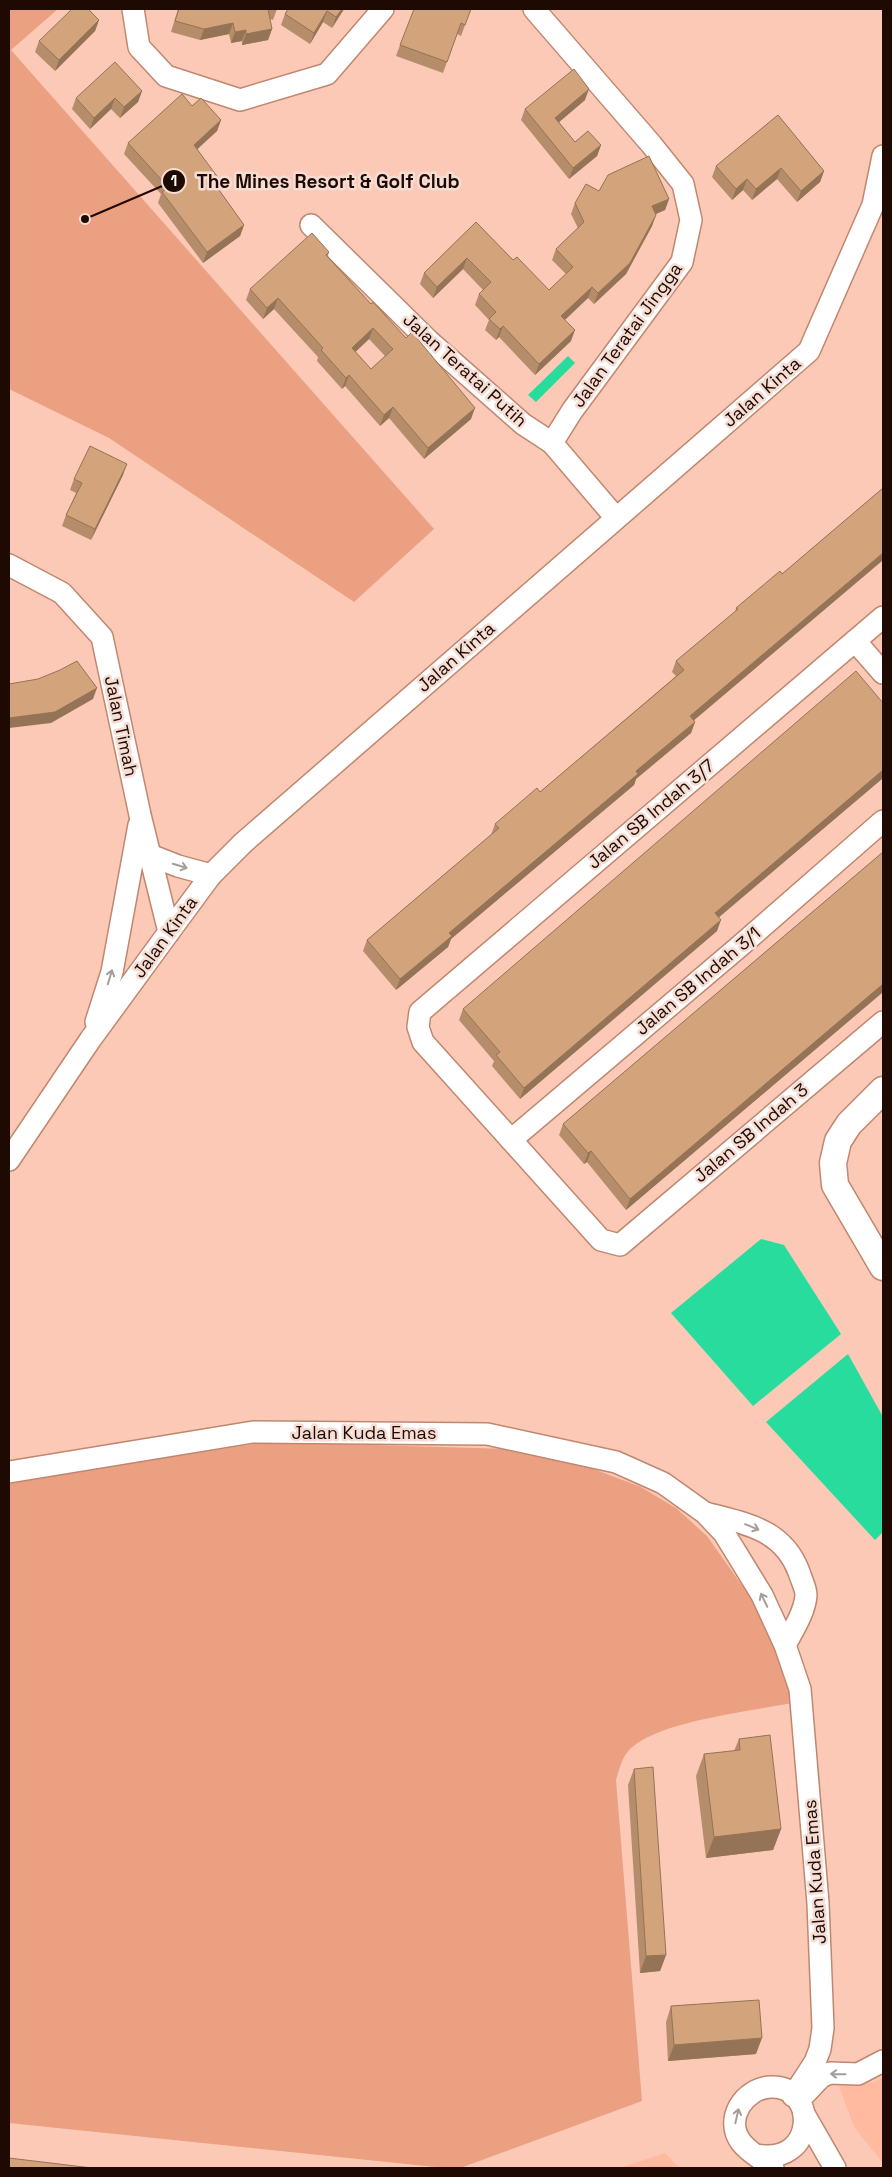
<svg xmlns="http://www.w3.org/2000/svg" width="892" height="2177" font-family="'Space Grotesk',sans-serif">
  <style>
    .built { fill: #ffba9f }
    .green { fill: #eca082 }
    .water { fill: #28dc9d }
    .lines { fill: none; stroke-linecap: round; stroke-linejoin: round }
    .minor-casing { stroke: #c08770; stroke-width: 24 }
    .tertiary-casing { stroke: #c08770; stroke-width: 29 }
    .minor { stroke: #fff; stroke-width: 21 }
    .tertiary { stroke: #fff; stroke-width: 26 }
    .wall { fill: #b58d6a; fill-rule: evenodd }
    .shaded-wall { fill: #947356 }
    .building { fill: #d3a47b; stroke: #947356; fill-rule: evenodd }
    .oneway { stroke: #a59d9a }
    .labels { text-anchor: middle; stroke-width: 5; stroke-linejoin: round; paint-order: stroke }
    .street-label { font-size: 18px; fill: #1f0a03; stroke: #f6ddd3 }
    .leader { fill: none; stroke: #1f0a03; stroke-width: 2 }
    .callout-dot { fill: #1f0a03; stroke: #f6ddd3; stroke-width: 2 }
    .mark-label { font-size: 15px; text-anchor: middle; font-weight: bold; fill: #fff }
    .callout-label { font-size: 19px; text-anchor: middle; font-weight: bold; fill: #1f0a03; stroke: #f6ddd3; stroke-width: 5; stroke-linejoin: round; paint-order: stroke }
  </style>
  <rect width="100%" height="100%" fill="#fbc9b6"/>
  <g class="built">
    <polygon points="883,2077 883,2163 854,2127 839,2086 875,2082"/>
    <polygon points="665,2153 679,2168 619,2168"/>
  </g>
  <g class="green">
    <polygon points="9,9 58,9 11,50 434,529 354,602 109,438 9,389"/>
    <path d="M268,1442L511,1449L591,1468L641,1487L676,1508L707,1536L760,1611L797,1702C754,1711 660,1720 630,1749C622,1757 619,1770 616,1780L642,2101L463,2167L445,2168L9,2123V1482Z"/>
  </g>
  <g class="water">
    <polygon points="568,356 575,363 536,402 528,395"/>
    <polygon points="761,1239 784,1245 841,1334 753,1406 671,1313"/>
    <polygon points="848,1354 883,1417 883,1532 875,1540 766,1422"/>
  </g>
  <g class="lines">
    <defs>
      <g id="minor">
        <polyline points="133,9 139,47 166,76 240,100 327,74 383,9"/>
        <polyline points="534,9 651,144 683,184 691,220 682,262 572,411 552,443"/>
        <polyline points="311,225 429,341 523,424 552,443 616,518"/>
        <polyline points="9,565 62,593 102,637 140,815 169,932"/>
        <polyline points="883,617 420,1012 418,1027 423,1042 601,1240 620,1245 883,1022"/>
        <polyline points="855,641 883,673"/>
        <polyline points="150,855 178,866 211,875"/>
        <polyline points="96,1022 112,972 139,825"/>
        <polyline points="511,1140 740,946 883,821"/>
        <polyline points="9,1160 90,1040 169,932 211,875 243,843 809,351 873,205 883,156"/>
        <polyline points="9,1472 253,1432 487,1434 616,1462 663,1483 705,1513 724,1533 762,1595 785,1645 800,1689 818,1903 823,2028 820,2049 815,2062 793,2096"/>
        <path d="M706,1513C746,1524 783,1529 799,1572C801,1579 806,1588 806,1595C805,1612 793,1630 785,1645"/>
        <polyline points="803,2096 821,2077 830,2073 858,2074 883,2061"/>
        <polyline points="804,2114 835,2168"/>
        <path d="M757,2155C817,2166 818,2085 771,2087C744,2088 724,2119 741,2142C749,2153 763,2159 773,2168"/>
      </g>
      <polyline id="tertiary" points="883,1090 849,1124 838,1141 833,1163 835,1185 883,1267"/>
    </defs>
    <use href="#minor" class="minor-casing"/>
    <use href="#tertiary" class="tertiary-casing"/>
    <use href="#minor" class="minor"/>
    <use href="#tertiary" class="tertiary"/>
  </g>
  <g class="wall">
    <polygon points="178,9 277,9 273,20 270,19 272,29 268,40 242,45 242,41 231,43 229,34 200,40 171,32"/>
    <polygon points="288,9 344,9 332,28 323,22 310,44 281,25 285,14"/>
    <polygon points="471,9 461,36 457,34 443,73 396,56 400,45"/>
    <polygon points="99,20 95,31 55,71 35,52 39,41"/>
    <polygon points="142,91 138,102 120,118 111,109 90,129 72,109 76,98"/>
    <polygon points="585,100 559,122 575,142 601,145 597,156 569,179 521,120 525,109"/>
    <polygon points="192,106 221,120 217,131 197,149 216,186 244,225 240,236 203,263 158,203 161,194 124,154 128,143"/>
    <polygon points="778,115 824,171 820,182 797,202 777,179 752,200 743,190 732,200 712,177 716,166"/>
    <polygon points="599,191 669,199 665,210 656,214 652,226 626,274 594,304 588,298 565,320 571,341 535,375 499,337 496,340 485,330 489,320 475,305 479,294 483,290 463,269 433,298 420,284 424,273 476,222 513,260 549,290 566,274 552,260 556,249 578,228 571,214 575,203"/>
    <path d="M329,252L328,256L471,419L424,459L389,418L380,426L345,386L342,389L317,361L318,357L274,309L263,319L246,300L250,289ZM369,339L385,356L371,369L355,352Z"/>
    <polygon points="123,475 91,540 62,526 66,515 76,493 70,490 74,479"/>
    <polygon points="883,488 883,560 694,720 695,722 691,733 636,779 634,785 451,939 448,947 396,990 363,951 367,940 491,835 495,824 540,792 676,676 672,672 676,661 735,612 736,608 782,574"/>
    <polygon points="883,703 883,778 719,917 717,931 520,1099 492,1066 494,1061 459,1020 463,1009"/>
    <polygon points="883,852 883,992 626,1210 587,1162 584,1164 559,1135 563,1124"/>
    <polygon points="739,1739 781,1829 773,1850 706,1858 696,1776 704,1754 734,1751"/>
    <polygon points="634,1769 666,1955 660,1971 640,1973 628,1785"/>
    <polygon points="671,2006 756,2054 668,2061 666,2022"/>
  </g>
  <g class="shaded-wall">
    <polygon points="342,9 344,9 332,28 336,17"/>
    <polygon points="327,11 323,22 310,44 314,33"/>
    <polygon points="99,20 95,31 55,71 59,60"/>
    <polygon points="233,23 229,34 200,40 204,29"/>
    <polygon points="272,29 268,40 242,45 246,34"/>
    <polygon points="246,30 242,41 231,43 235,32"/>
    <polygon points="589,89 585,100 551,129 555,118"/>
    <polygon points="142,91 138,102 120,118 124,107"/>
    <polygon points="115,98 111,109 90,129 94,118"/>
    <polygon points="221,120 217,131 190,156 194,145"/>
    <polygon points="601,145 597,156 569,179 573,168"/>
    <polygon points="781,168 777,179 752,200 756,189"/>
    <polygon points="824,171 820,182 797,202 801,191"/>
    <polygon points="219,179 215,190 214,183"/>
    <polygon points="747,179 743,190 732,200 736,189"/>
    <polygon points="669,199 665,210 648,217 652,206"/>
    <polygon points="656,215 652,226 626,274 594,304 598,293"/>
    <polygon points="244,225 240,236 203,263 207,252"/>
    <polygon points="467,258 463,269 433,298 437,287"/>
    <polygon points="592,287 588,298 557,327 561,316"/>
    <polygon points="278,298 274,309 263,319 267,308"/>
    <polygon points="503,326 499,337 496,340 500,329"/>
    <polygon points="373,328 369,339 348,359 352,348"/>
    <polygon points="575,330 571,341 535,375 539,364"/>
    <polygon points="349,375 345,386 342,389 346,378"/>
    <polygon points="393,407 389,418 380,426 384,415"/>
    <polygon points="475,408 471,419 424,459 428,448"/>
    <polygon points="127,464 123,475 91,540 95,529"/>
    <polygon points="883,553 883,560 686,727 690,716"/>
    <polygon points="97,688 93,699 51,723 9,728 9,718"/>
    <polygon points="695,722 691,733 636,779 634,785 451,939 448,947 396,990 400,979 449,933 636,771"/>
    <polygon points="883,770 883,778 711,924 715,913"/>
    <polygon points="721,920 717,931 520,1099 524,1088"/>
    <polygon points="883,984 883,992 626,1210 630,1199"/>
    <polygon points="591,1151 587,1162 584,1164 588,1153"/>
    <polygon points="781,1829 773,1850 706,1858 714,1837"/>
    <polygon points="666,1955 660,1971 640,1973 646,1956"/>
    <polygon points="762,2038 756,2054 668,2061 674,2045"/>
  </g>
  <g class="building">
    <polygon points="72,9 88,9 99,20 59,60 39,41"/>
    <polygon points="179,9 268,9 272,29 246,34 246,30 235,32 233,23 204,29 175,21"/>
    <polygon points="288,9 342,9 336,17 327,11 314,33 285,14"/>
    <polygon points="414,9 471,9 465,25 461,23 447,62 400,45"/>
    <polygon points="115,62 142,91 124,107 115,98 94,118 76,98"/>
    <polygon points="574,69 589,89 555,118 575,142 588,131 601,145 573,168 525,109"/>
    <polygon points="182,94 192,106 201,98 221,120 194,145 219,179 214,183 244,225 207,252 162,192 168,187 128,143"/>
    <polygon points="778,115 824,171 801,191 781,168 756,189 747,179 736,189 716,166"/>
    <polygon points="649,156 669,199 652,206 656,215 630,263 598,293 592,287 561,316 575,330 539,364 503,326 500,329 489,319 496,312 479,294 491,282 467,258 437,287 424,273 476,222 513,260 517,257 549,290 573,267 556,249 584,222 575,203 586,184 599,191 608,175"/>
    <path d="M312,233L329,252L326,255L371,304L373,302L406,338L412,332L475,408L428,448L393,407L384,415L349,375L346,378L321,350L323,348L278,298L267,308L250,289ZM373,328L393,349L371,369L352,348Z"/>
    <polygon points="90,446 127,464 95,529 66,515 82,483 74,479"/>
    <polygon points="883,488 883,553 690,716 695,722 636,771 638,774 449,933 452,936 400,979 367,940 499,828 495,824 537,788 540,792 684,670 676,661 738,609 736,608 780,571 782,574"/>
    <polygon points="77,661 97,688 55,712 9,718 9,684 38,679 60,670"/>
    <polygon points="856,671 883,703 883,770 715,913 721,920 524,1088 496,1055 500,1052 463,1009"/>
    <polygon points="883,852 883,984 630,1199 591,1151 588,1153 563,1124"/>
    <polygon points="770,1735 781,1829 714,1837 704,1754 740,1750 739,1739"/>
    <polygon points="653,1767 666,1955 646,1956 634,1769"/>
    <polygon points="759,2000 762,2038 674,2045 671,2006"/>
    <polygon points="9,2158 92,2168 9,2168"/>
  </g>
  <defs><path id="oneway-shaft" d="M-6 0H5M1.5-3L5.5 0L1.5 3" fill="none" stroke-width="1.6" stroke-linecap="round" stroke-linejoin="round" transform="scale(1.25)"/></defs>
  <g class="oneway">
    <use href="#oneway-shaft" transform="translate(180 866) rotate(17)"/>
    <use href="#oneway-shaft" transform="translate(110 977) rotate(-73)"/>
    <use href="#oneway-shaft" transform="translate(752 1527) rotate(22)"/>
    <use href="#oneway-shaft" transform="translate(764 1600) rotate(-116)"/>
    <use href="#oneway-shaft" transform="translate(838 2074) rotate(-179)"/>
    <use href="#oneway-shaft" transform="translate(737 2116) rotate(-77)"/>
  </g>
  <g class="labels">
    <g class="street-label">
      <text transform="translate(627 335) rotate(-54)" y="6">Jalan Teratai Jingga</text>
      <text transform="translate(465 370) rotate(42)" y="6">Jalan Teratai Putih</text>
      <text transform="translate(762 392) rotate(-41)" y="6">Jalan Kinta</text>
      <text transform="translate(456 657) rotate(-41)" y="6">Jalan Kinta</text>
      <text transform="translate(121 726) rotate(78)" y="6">Jalan Timah</text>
      <text transform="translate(651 814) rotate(-40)" y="6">Jalan SB Indah 3/7</text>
      <text transform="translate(165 937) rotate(-54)" y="6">Jalan Kinta</text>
      <text transform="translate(698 981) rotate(-40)" y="6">Jalan SB Indah 3/1</text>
      <text transform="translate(751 1133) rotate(-40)" y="6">Jalan SB Indah 3</text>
      <text x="364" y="1439">Jalan Kuda Emas</text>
      <text transform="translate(815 1872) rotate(-94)" y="6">Jalan Kuda Emas</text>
    </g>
  </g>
  <path class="leader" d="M85 219L174 181"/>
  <g class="callout-dot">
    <circle cx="85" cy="219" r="5"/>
    <circle cx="174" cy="181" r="12"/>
  </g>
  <g class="mark-label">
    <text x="174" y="186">1</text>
  </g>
  <g class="callout-label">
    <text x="328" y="188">The Mines Resort &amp; Golf Club</text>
  </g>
  <rect width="892" height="2177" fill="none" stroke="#1f0a03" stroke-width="20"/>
</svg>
